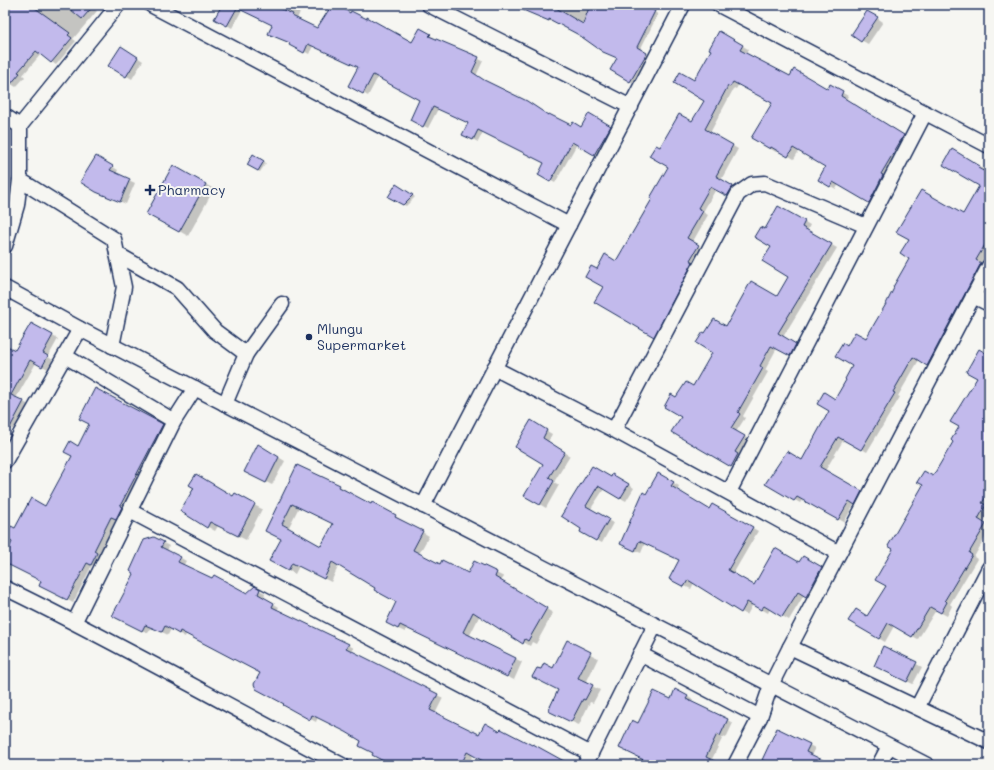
<svg xmlns="http://www.w3.org/2000/svg" width="994" height="770" font-family="Mali,sans-serif">
  <style>
    .shadow { fill: #0003; fill-rule: evenodd }
    .building { fill: #c2baec; stroke: #1b2f5e; fill-rule: evenodd }
    .lines { fill: none; stroke-linecap: round; stroke-linejoin: round }
    .minor-casing { stroke: #1b2f5e; stroke-width: 17 }
    .minor { stroke: #f6f6f2; stroke-width: 14 }
    .poi-dot { fill: #1b2f5e; stroke: #f6f6f2; stroke-width: 1.5 }
    .labels { text-anchor: middle; stroke-width: 4; stroke-linejoin: round; paint-order: stroke }
    .poi-label { font-size: 14px; fill: #1b2f5e; stroke: #f6f6f2; text-anchor: start }
  </style>
  <rect width="100%" height="100%" fill="#f6f6f2"/>
  <filter id="ink" filterUnits="userSpaceOnUse"><feTurbulence type="fractalNoise" baseFrequency=".025" numOctaves="2"/><feDisplacementMap in="SourceGraphic" scale="8" xChannelSelector="R" yChannelSelector="G"/><feConvolveMatrix kernelMatrix="1 2 1 2 8 2 1 2 1" color-interpolation-filters="sRGB"/></filter>
  <g filter="url(#ink)">
    <g class="shadow">
      <polygon points="12,5 90,5 97,11 73,39 76,41 56,65 41,54 23,75 25,77 16,87 5,80 5,13"/>
      <polygon points="223,5 303,5 297,19 317,30 333,5 336,5 351,14 413,44 420,30 435,38 434,39 483,61 476,76 551,119 581,128 589,114 615,129 599,157 577,144 555,183 539,174 545,163 483,132 478,142 463,134 469,123 438,109 428,128 416,122 421,100 378,77 368,96 354,88 359,67 313,46 309,54 291,44 269,34 273,25 242,10 232,28 215,18"/>
      <polygon points="522,5 640,5 658,14 640,50 650,56 634,83 611,70 618,58 553,20 552,22 533,14"/>
      <polygon points="873,15 883,22 868,44 852,35"/>
      <polygon points="719,32 748,49 746,54 790,77 828,90 831,86 848,96 846,100 909,139 875,205 839,184 836,189 819,180 827,167 799,151 794,159 777,149 776,152 752,138 773,102 739,84 736,89 734,88 710,133 738,149 721,180 738,190 733,199 716,189 703,212 708,215 692,243 704,249 660,339 595,302 604,287 597,270 616,262 670,167 661,149 692,123 705,100 694,81 712,50"/>
      <polygon points="121,47 143,61 132,79 110,66"/>
      <polygon points="952,151 985,170 983,172 989,175 989,251 980,264 986,267 933,368 919,360 898,396 900,397 867,452 844,439 825,471 867,495 861,507 855,503 844,522 803,499 800,503 767,484 802,461 854,365 847,347 867,339 963,216 980,186"/>
      <polygon points="254,155 266,163 260,172 248,165"/>
      <polygon points="96,157 118,170 116,174 135,183 126,204 103,194"/>
      <polygon points="174,167 214,189 188,236 147,213"/>
      <polygon points="396,185 415,197 406,206 389,197"/>
      <polygon points="779,207 810,225 807,231 837,248 783,337 801,348 795,359 777,348 765,370 768,372 743,416 745,418 736,432 750,440 737,469 673,432 682,416 677,399 693,387 714,352 706,335 727,328 778,297 790,276 765,231"/>
      <polygon points="31,324 58,339 48,357 53,360 48,369 36,363 16,398 29,405 16,431 5,425 5,346 16,351"/>
      <polygon points="989,356 989,504 987,507 989,512 983,523 989,527 989,531 974,557 977,559 950,604 952,606 947,616 936,610 918,639 894,626 885,642 850,621 868,617 887,585 933,478 954,441 978,378"/>
      <polygon points="96,389 168,428 122,521 117,519 99,555 102,557 97,567 92,565 73,603 46,588 42,581 5,562 13,542 6,538 11,527 15,529 46,507 90,424"/>
      <polygon points="531,422 552,434 548,442 570,456 554,482 559,485 546,508 526,496 545,463"/>
      <polygon points="258,445 285,461 272,485 251,474"/>
      <path d="M297,467L339,486L346,490L345,491L372,505L373,503L429,536L419,554L441,565L468,574L474,562L504,577L501,581L553,613L536,644L532,642L530,646L480,615L469,637L407,628L405,632L394,627L398,602L339,565L331,582L299,566L295,574L277,564L282,539L273,535ZM299,507L334,524L322,547L288,529Z"/>
      <polygon points="592,467 611,478 613,475 634,488 626,501 604,489 590,510 613,523 602,543 581,532 583,529 562,516"/>
      <polygon points="658,474 679,486 677,490 710,510 712,505 758,531 733,574 754,586 800,563 803,557 827,571 813,600 804,595 789,620 770,609 768,613 753,604 747,615 694,583 691,589 676,582 680,560 645,543 641,553 627,547 646,495"/>
      <polygon points="254,505 262,509 246,540 218,526 215,531 181,511"/>
      <polygon points="154,538 169,546 167,551 176,567 181,558 186,561 183,566 247,594 255,588 265,593 264,598 279,607 277,610 348,645 354,648 352,652 443,698 435,714 479,735 500,732 573,765 491,765 473,755 468,765 402,765 374,753 362,741 350,733 318,717 316,722 285,705 261,673 186,634 185,637 171,629 168,635 152,627 148,633 119,618"/>
      <polygon points="567,642 598,658 586,683 600,690 593,703 590,702 579,725 556,715 559,690 541,671 554,669"/>
      <polygon points="884,647 922,667 913,684 881,669"/>
      <polygon points="516,659 522,662 514,680 508,677"/>
      <polygon points="687,696 693,700 692,702 733,723 726,738 723,737 711,761 715,765 655,765 639,724 671,700"/>
      <polygon points="778,729 815,748 811,756 830,765 760,765"/>
    </g>
    <g class="building">
      <polygon points="11,5 31,5 70,33 68,35 72,38 51,63 36,51 18,72 20,73 5,91 5,13"/>
      <polygon points="65,5 94,5 82,19"/>
      <polygon points="222,5 272,5 293,14 292,16 317,28 332,5 338,5 350,13 351,11 367,19 367,17 412,42 420,28 431,34 429,36 479,57 472,72 484,80 527,101 548,115 549,114 571,125 573,122 581,127 589,113 611,126 594,155 572,142 550,182 538,175 544,163 478,130 473,140 462,135 468,123 433,107 423,127 410,120 419,100 373,75 363,94 348,86 358,67 308,44 304,53 289,45 290,43 268,34 272,25 237,8 227,26 214,19"/>
      <polygon points="511,5 551,5 583,24 590,5 643,5 655,11 637,47 647,53 630,82 610,70 617,58 603,52 579,35 549,19 549,21"/>
      <polygon points="867,11 878,17 861,42 851,35"/>
      <polygon points="719,31 743,45 740,50 790,76 794,69 828,89 830,84 843,91 841,96 904,135 881,174 883,175 869,203 833,182 830,187 818,180 825,167 793,148 788,157 771,147 770,149 751,138 772,103 733,82 730,87 728,86 705,129 733,145 716,176 733,186 727,196 710,187 698,208 703,211 687,238 699,245 690,260 693,262 654,337 594,302 603,287 585,277 591,266 597,269 605,254 616,261 652,199 650,198 668,167 649,156 656,145 660,147 679,114 692,121 704,101 674,83 680,72 694,80 711,50 709,49"/>
      <polygon points="121,46 138,57 126,77 108,66"/>
      <polygon points="952,149 980,166 978,168 987,173 989,170 989,238 976,260 981,263 927,366 913,357 893,392 895,393 861,450 838,437 820,467 862,491 855,505 849,501 838,520 797,497 794,501 765,484 787,451 802,460 829,411 817,404 824,392 835,399 846,380 845,379 852,366 835,356 843,343 847,346 855,332 866,338 886,304 894,288 893,287 909,259 900,253 909,239 896,232 921,190 963,214 979,186 943,165"/>
      <polygon points="253,154 264,161 258,171 247,165"/>
      <polygon points="96,156 113,166 110,170 130,179 120,202 96,192 80,182"/>
      <polygon points="173,165 206,184 179,232 146,214"/>
      <polygon points="396,184 413,195 403,205 388,197"/>
      <polygon points="778,206 805,221 802,227 832,244 778,333 796,344 790,356 771,346 760,366 763,368 738,412 740,414 731,428 745,436 735,452 738,454 731,467 671,432 681,417 664,407 671,394 676,397 686,382 693,386 712,353 696,343 703,332 705,333 714,319 726,326 751,281 777,296 788,277 762,261 771,247 754,237 760,227 765,229"/>
      <polygon points="31,323 53,335 43,353 48,356 42,367 30,360 11,395 24,401 5,437 5,345 15,350"/>
      <polygon points="979,349 989,355 989,492 982,503 986,505 978,519 986,524 969,553 972,555 945,600 947,602 941,613 930,607 912,637 888,623 879,639 848,621 856,609 867,616 886,586 875,580 893,549 888,546 923,485 917,482 924,471 933,476 953,442 951,440 959,427 950,422 977,378 966,372"/>
      <polygon points="95,388 163,424 120,506 122,507 116,519 111,517 94,551 97,553 91,565 87,563 67,600 39,586 41,581 5,563 5,557 12,542 5,537 11,526 15,528 31,498 45,506 72,456 64,452 70,441 78,446 89,424 79,419"/>
      <polygon points="531,420 547,430 543,438 565,452 549,477 554,481 540,505 524,496 543,464 515,447"/>
      <polygon points="258,444 279,457 266,483 244,472"/>
      <path d="M297,465L340,485L339,487L371,504L372,502L396,515L395,517L423,531L413,550L440,564L442,560L468,573L474,561L497,572L495,577L547,608L528,641L525,639L523,644L473,612L463,632L516,658L507,677L400,625L398,629L386,623L396,602L374,590L375,588L332,562L324,579L292,563L288,571L269,561L281,539L265,531ZM292,504L333,524L321,546L282,524Z"/>
      <polygon points="592,466 611,477 612,474 629,484 620,499 598,486 586,506 609,519 596,541 580,532 581,529 561,516"/>
      <polygon points="658,473 674,482 671,486 709,509 712,504 753,527 728,570 754,585 775,548 799,562 803,556 822,567 806,597 798,592 782,617 764,606 761,610 747,602 741,613 688,580 684,587 669,579 679,560 639,541 635,551 620,544 643,492 646,494"/>
      <polygon points="196,474 233,496 235,493 255,504 238,536 210,522 207,528 180,511 194,488 189,485"/>
      <polygon points="154,537 164,542 161,547 181,557 178,562 212,578 214,575 247,593 255,586 260,589 258,594 274,603 272,607 349,644 346,648 438,694 430,710 479,734 485,723 499,731 501,729 532,745 533,744 571,765 490,765 467,752 461,765 391,765 372,755 373,753 359,746 361,741 346,732 312,715 310,720 283,705 284,704 256,689 254,684 260,673 180,631 179,634 165,626 162,632 145,625 142,631 112,616 134,574 130,571 144,540"/>
      <polygon points="567,640 591,652 578,678 593,685 585,700 583,699 571,722 548,711 558,690 532,677 537,668 541,669 544,663 553,668"/>
      <polygon points="883,646 917,662 907,682 874,666"/>
      <polygon points="675,689 688,696 686,699 728,719 720,736 717,734 706,757 723,765 654,765 619,748 632,720 638,723 654,691 671,699"/>
      <polygon points="777,728 810,744 806,752 833,765 772,765 762,760"/>
    </g>
    <g class="lines">
      <defs>
        <g id="minor">
          <polyline points="151,5 569,225"/>
          <polyline points="429,5 631,107"/>
          <polyline points="719,5 989,146"/>
          <polyline points="5,116 20,126"/>
          <polyline points="20,180 114,239 124,287 112,346"/>
          <polyline points="5,246 17,205 20,180 20,126 118,5"/>
          <polyline points="117,254 177,288 215,331 246,354 225,404"/>
          <polyline points="5,288 80,329 927,765"/>
          <polyline points="973,296 989,304"/>
          <polyline points="246,354 282,304"/>
          <polyline points="65,356 174,421"/>
          <polyline points="494,368 614,430 839,553"/>
          <polyline points="614,430 738,194 752,184 765,183 866,226"/>
          <polyline points="5,461 80,329"/>
          <polyline points="729,492 925,113"/>
          <polyline points="423,506 683,5"/>
          <polyline points="130,511 591,754"/>
          <path d="M5,588C119,643 229,707 342,765"/>
          <polyline points="75,621 174,421 195,388"/>
          <polyline points="790,647 989,742"/>
          <polyline points="640,654 760,717 735,765"/>
          <polyline points="918,706 989,568"/>
          <polyline points="760,717 771,685 790,647 989,266"/>
          <polyline points="585,765 655,625"/>
          <polyline points="879,765 889,746"/>
        </g>
      </defs>
      <use href="#minor" class="minor-casing"/>
      <use href="#minor" class="minor"/>
    </g>
  </g>
  <g class="poi-dot">
    <path d="M148 184h4v4h4v4h-4v4h-4v-4h-4v-4h4z"/>
    <circle cx="309" cy="337" r="4"/>
  </g>
  <g class="labels">
    <g class="poi-label">
      <text x="158" y="195">Pharmacy</text>
      <text x="317" y="334">Mlungu<tspan x="317" dy="16">Supermarket</tspan></text>
    </g>
  </g>
  <rect width="994" height="770" fill="none" stroke="#f6f6f2" stroke-width="20"/>
  <rect x="10" y="10" width="974" height="750" fill="none" stroke="#1b2f5e" stroke-width="1.5" filter="url(#ink)"/>
</svg>
